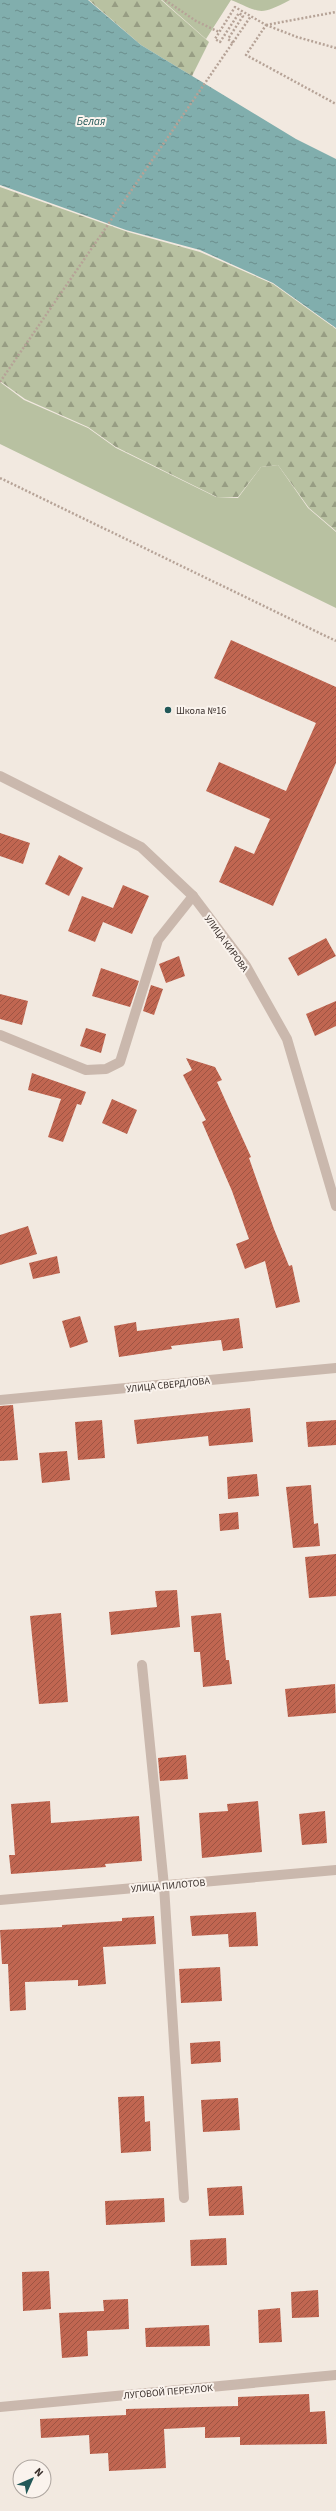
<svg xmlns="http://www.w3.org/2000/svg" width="336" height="2511" font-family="'Source Sans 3',sans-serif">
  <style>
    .grass { fill: #b8c1a1 }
    .forest { fill: url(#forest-firs) }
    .water { fill: url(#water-ripples) }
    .building { fill: url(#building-hatch) }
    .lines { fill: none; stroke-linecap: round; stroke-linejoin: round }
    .path { stroke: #b6a397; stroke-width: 2.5; stroke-dasharray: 2 2; stroke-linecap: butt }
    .minor { stroke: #cab8ad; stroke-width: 10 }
    .poi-dot { fill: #225858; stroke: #faf3ed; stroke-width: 1.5 }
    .labels { text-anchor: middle; stroke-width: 4; stroke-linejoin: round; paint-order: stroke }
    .poi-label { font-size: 10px; fill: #392f2b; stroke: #faf3ed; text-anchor: start }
    .street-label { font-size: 10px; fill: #392f2b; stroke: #faf3ed }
    .water-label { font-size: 11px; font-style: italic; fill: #225858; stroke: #faf3ed }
  </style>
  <defs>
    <pattern id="forest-firs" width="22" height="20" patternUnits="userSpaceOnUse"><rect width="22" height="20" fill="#b8c1a1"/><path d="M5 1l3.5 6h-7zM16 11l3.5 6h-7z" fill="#979d83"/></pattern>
    <pattern id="water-ripples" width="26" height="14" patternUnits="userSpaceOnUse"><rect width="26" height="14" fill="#81aead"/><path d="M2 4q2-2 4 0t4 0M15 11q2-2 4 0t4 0" fill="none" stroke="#6b8e8d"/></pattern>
    <pattern id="building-hatch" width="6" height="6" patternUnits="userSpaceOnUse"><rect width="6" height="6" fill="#c06651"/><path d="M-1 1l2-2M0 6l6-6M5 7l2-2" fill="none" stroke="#9d5443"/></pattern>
  </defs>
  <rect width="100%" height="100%" fill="#f2e9e0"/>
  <g class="grass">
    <path d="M162,0H290C259,16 262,13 231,0L206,39Z"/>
    <polygon points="0,382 24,400 88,428 116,448 216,497 238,498 261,467 278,465 308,508 336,532 336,608 0,444"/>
  </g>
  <g class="forest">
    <polygon points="89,0 161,0 209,42 192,76 141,45"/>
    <polygon points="0,187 128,232 200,252 273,284 336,329 336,531 309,508 278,465 261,467 238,497 217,497 116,447 88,427 25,399 0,381"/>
  </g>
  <polygon class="water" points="0,0 88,0 141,45 296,139 336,159 336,328 273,283 200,250 126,230 0,185"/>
  <g class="building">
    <polygon points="231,640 336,687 336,763 273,906 219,882 235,846 254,854 270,819 206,791 219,762 286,791 316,723 214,678"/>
    <polygon points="0,833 30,843 23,864 0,856"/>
    <polygon points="59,855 83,868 69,896 45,884"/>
    <polygon points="123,885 149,896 132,934 103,922 95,942 68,931 82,896 113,908"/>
    <polygon points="326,938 336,956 298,976 288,958"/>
    <polygon points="179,956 185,976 166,983 159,964"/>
    <polygon points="101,968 139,981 130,1007 92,996"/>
    <polygon points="151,985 163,989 154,1015 143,1011"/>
    <polygon points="0,994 28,1001 22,1025 0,1019"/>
    <polygon points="336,1001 336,1026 315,1036 306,1014"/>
    <polygon points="86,1028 106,1034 101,1053 80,1046"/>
    <polygon points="186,1058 215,1067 222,1080 217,1082 251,1157 249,1158 274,1229 289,1266 292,1265 300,1302 276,1308 265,1261 245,1269 236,1244 249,1239 232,1191 202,1122 206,1120 183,1075 192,1070"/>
    <polygon points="32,1073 86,1092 81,1105 77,1104 63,1142 48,1137 61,1099 28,1090"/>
    <polygon points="112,1099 137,1110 127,1134 102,1123"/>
    <polygon points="28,1226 37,1254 0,1265 0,1235"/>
    <polygon points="57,1256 60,1273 33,1279 29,1263"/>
    <polygon points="80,1316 88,1342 70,1348 62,1321"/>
    <polygon points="239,1318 243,1348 223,1351 221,1340 171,1346 172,1349 119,1357 114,1326 136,1322 137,1331"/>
    <polygon points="13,1405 18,1460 0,1461 0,1406"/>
    <polygon points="250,1408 253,1442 209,1446 208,1436 137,1444 134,1420"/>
    <polygon points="102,1420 105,1458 78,1460 75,1422"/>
    <polygon points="336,1420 336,1445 308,1447 306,1422"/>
    <polygon points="67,1451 70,1480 42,1483 39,1453"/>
    <polygon points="257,1474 259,1496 228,1499 227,1477"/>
    <polygon points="311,1485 314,1524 318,1523 320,1546 293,1548 286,1487"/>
    <polygon points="238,1512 239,1529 220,1531 219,1514"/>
    <polygon points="336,1554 336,1596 309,1598 305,1557"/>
    <polygon points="177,1590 180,1627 111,1635 109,1612 157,1607 155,1591"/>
    <polygon points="61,1613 68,1702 39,1704 30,1616"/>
    <polygon points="221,1613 226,1660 229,1660 232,1684 203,1687 200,1652 194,1652 191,1616"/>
    <polygon points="335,1684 336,1713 288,1717 285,1689"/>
    <polygon points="186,1755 188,1779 160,1781 158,1758"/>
    <polygon points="50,1801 51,1823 139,1816 142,1861 105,1864 106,1867 11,1874 9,1855 15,1855 11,1804"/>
    <polygon points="258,1801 262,1852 202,1858 199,1813 228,1811 227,1804"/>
    <polygon points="325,1811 327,1843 302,1845 299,1814"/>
    <polygon points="256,1912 258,1946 229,1947 228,1934 192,1936 190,1916"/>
    <polygon points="154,1916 156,1944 103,1947 106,1984 78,1986 78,1980 25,1982 26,2010 10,2011 8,1964 2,1964 0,1930 62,1927 62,1925 122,1921 122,1918"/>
    <polygon points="220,1967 222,2001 181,2003 179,1969"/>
    <polygon points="220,2041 221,2062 191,2064 190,2043"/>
    <polygon points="144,2096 145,2122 150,2121 151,2151 121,2153 118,2097"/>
    <polygon points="238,2098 240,2130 203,2132 201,2100"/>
    <polygon points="242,2186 244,2215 209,2216 207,2188"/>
    <polygon points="164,2198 165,2222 106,2225 105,2201"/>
    <polygon points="226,2238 227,2265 191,2266 190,2240"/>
    <polygon points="49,2271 51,2309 23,2311 22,2272"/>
    <polygon points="318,2290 319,2317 292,2318 291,2292"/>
    <polygon points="128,2299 129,2329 87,2331 88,2356 62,2358 59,2313 104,2311 103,2300"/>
    <polygon points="280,2308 282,2342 259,2343 258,2310"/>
    <polygon points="209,2325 210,2346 146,2347 145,2328"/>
    <polygon points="309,2394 310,2412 325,2411 327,2444 240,2445 240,2437 205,2438 205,2427 164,2429 166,2468 109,2471 108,2453 90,2454 89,2435 41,2438 40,2419 126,2415 126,2409 238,2406 238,2397"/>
  </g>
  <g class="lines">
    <g class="path">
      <polyline points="165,0 196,21 219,32"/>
      <polyline points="266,25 297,37 336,48"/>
      <polyline points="266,25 336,12"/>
      <polyline points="233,43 228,39 243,16 239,13 220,42 215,39 235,7 266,25 246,55 336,104"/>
      <polyline points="0,382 251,16"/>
      <polyline points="0,478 336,641"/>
    </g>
    <g class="minor">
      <polyline points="0,776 141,847 193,896 246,966 287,1039 336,1206"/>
      <polyline points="0,1035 86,1070 106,1069 120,1062 158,940 193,896"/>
      <polyline points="0,1400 336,1368"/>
      <polyline points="142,1665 164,1886 184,2198"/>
      <polyline points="0,1900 336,1870"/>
      <polyline points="0,2407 336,2375"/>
    </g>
  </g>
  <circle class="poi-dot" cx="168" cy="710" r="4"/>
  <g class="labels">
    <g class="poi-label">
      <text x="176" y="714">Школа №16</text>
    </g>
    <g class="street-label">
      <text transform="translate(227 943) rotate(54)" y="4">УЛИЦА КИРОВА</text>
      <text transform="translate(168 1384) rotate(-6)" y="4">УЛИЦА СВЕРДЛОВА</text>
      <text transform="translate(168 1885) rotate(-5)" y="4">УЛИЦА ПИЛОТОВ</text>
      <text transform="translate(168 2391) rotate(-5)" y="4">ЛУГОВОЙ ПЕРЕУЛОК</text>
    </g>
    <g class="water-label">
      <text x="91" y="125">Белая</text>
    </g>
  </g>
  <g transform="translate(32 2479) rotate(45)"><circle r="19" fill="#faf3ed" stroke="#ada59f"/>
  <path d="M0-3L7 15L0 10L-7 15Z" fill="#225858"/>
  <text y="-6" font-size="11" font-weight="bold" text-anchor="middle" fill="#392f2b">N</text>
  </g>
</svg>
